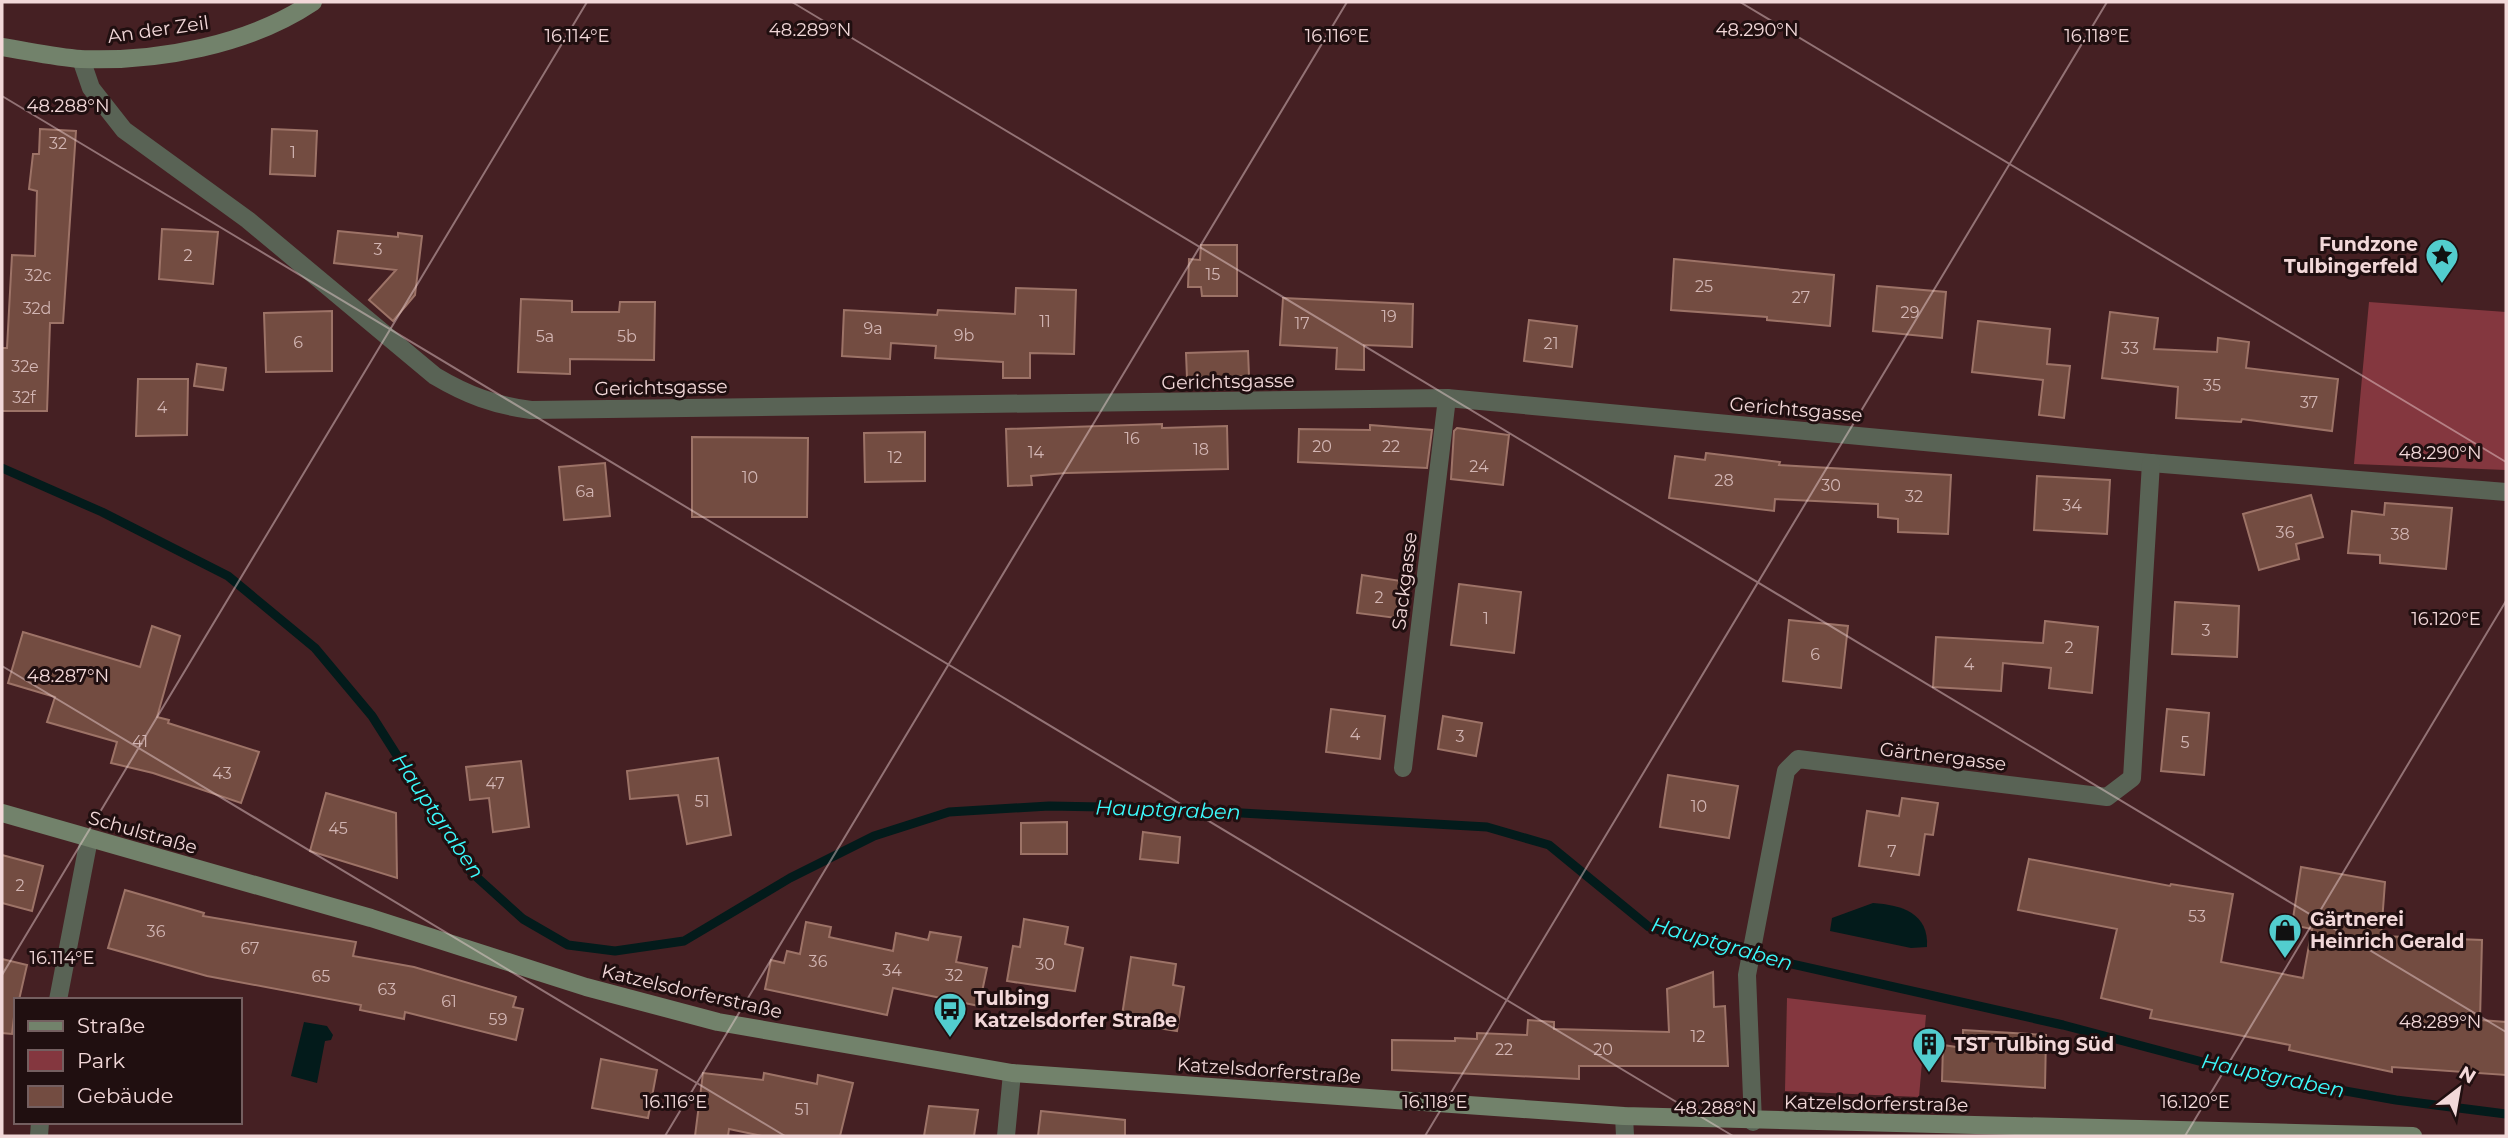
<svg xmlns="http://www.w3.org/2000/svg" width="2508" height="1138" font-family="Montserrat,sans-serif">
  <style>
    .green { fill: #84373f }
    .water { fill: #031b1b }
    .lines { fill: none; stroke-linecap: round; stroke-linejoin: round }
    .stream { stroke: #031b1b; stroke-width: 9 }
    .building { fill: #734c41; stroke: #9d7367; stroke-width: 2 }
    .street { stroke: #596355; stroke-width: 18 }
    .secondary { stroke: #72826b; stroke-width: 18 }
    .ticks { fill: none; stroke: #f2d8d9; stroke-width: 2; stroke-opacity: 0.45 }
    .labels { text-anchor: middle; stroke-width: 6; stroke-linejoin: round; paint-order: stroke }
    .number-label { font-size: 16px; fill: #d2b5b3 }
    .street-label { font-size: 19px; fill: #f2d8d9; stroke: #200f10 }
    .poi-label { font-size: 19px; font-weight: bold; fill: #f2d8d9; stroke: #200f10; text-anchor: start }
    .water-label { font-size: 21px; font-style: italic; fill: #3bfafc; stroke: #200f10 }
    .ticks-label { font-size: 18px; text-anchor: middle; fill: #f2d8d9; stroke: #200f10; stroke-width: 6; stroke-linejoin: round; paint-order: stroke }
  </style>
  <rect width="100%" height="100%" fill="#452023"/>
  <g class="green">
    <polygon points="2369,302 2506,312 2506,470 2354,464"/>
    <polygon points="1787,998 1926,1015 1919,1097 1785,1091"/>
  </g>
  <g class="water">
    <path d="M1873,903C1902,905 1929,913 1927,947L1911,948L1830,931L1832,918Z"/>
    <polygon points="304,1022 327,1026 333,1035 331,1040 325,1041 317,1083 291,1076"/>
  </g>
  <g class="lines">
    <polyline class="stream" points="2,468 102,512 228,576 315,648 372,716 471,872 523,919 568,945 615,951 684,941 790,878 874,836 949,812 1049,806 1156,808 1487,827 1549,845 1649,927 1734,951 2063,1025 2244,1073 2396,1100 2506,1114"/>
  </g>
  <g class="building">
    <polygon points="40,129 76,131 63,323 50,323 47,411 2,411 2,348 7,348 12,255 35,256 37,191 29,189 33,154 39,154"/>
    <polygon points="272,129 317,131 315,176 270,174"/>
    <polygon points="162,229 218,232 213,284 159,279"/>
    <polygon points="338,231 398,237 398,233 422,236 415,295 393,321 369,300 396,270 334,263"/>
    <polygon points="1201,245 1237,245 1237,296 1202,296 1201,287 1188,287 1189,259 1200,260"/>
    <polygon points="1674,259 1834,275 1830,326 1767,320 1767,317 1671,310"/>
    <polygon points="1877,286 1946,292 1942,338 1873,331"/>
    <polygon points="1016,288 1076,290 1074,354 1030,353 1030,378 1003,378 1003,362 935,358 936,346 891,343 890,359 842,356 844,310 937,315 938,310 1015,314"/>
    <polygon points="1283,298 1413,304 1412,347 1364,345 1364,370 1336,369 1337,348 1280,345"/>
    <polygon points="521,299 572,301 572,312 619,312 620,302 655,302 654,360 570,359 570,374 518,372"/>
    <polygon points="332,311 332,371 266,372 264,313"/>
    <polygon points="2110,312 2158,318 2154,349 2217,352 2218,338 2249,342 2246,368 2338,379 2332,431 2242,419 2241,422 2176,418 2178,387 2102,378"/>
    <polygon points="1529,320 1577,326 1572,367 1524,361"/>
    <polygon points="1978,321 2050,329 2047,364 2070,366 2064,418 2039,415 2043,380 1972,372"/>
    <polygon points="1248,351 1249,376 1187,378 1186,353"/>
    <polygon points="197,364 226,368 223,390 194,386"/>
    <polygon points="138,379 188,379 187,435 136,436"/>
    <polygon points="1162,424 1162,428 1227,426 1228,469 1066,473 1031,476 1032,485 1008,486 1006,429"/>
    <polygon points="1370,425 1432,430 1427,468 1298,462 1299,429 1370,430"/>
    <polygon points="1457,428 1509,435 1503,485 1451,479 1454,431"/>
    <polygon points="925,432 925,481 865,482 864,433"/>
    <polygon points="692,437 808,438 807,517 692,517"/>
    <polygon points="1706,453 1780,462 1779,465 1951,475 1948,534 1898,532 1898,519 1878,517 1878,504 1775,499 1774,511 1669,498 1675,456 1705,460"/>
    <polygon points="605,463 610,516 564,520 559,467"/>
    <polygon points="2037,476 2110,480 2107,534 2034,530"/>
    <polygon points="2311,495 2323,537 2296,544 2299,559 2259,570 2243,514"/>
    <polygon points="2385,503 2452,508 2446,569 2380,563 2380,555 2348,553 2352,511 2384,515"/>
    <polygon points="1362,575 1401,581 1396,618 1357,613"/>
    <polygon points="1459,584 1521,592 1514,653 1451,645"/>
    <polygon points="2175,602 2239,606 2237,657 2172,654"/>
    <polygon points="1789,620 1848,626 1841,688 1783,681"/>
    <polygon points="2045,621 2098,627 2092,693 2049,688 2051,668 2003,663 2001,691 1933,687 1936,637 2043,643"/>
    <polygon points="152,626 180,636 157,717 169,720 168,723 259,752 241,803 153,773 111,763 117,742 47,722 55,697 8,683 23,632 140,667"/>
    <polygon points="1331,709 1385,716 1380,759 1326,752"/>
    <polygon points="2167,709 2209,713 2204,775 2161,771"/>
    <polygon points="1443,716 1482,723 1476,756 1438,749"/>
    <polygon points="718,758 731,835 687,844 678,795 630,799 627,771"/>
    <polygon points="521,761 529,827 493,832 489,798 470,800 466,767"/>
    <polygon points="1668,775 1738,786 1729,838 1660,827"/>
    <polygon points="326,793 396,813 397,878 310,851"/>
    <polygon points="1902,798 1938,803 1933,835 1925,834 1919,875 1859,866 1867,811 1899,816"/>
    <polygon points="1067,822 1067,854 1021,854 1021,823"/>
    <polygon points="1143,832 1180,837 1178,863 1140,859"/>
    <polygon points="2,855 43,866 32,911 2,903"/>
    <polygon points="2029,859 2170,886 2171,884 2233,894 2221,962 2303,978 2312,929 2292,925 2301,867 2385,882 2381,936 2482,940 2480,1020 2506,1022 2506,1075 2392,1067 2392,1072 2289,1050 2290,1045 2150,1018 2152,1010 2101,998 2117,929 2018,910"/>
    <polygon points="125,890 204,913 203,916 356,942 353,956 414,967 516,997 513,1007 523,1009 516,1040 405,1012 404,1019 360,1010 361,1005 207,976 108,948"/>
    <polygon points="1024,919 1068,927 1065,944 1083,948 1075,991 1007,981 1013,946 1020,947"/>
    <polygon points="806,922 831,927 829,937 893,951 896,933 928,940 930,932 961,937 956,962 987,968 979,1006 893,988 887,1015 765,989 771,960 784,963 787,951 800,954"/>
    <polygon points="1131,957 1176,964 1173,985 1184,987 1177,1031 1121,1022"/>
    <polygon points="2,959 27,965 19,1000 16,1000 12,1034 2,1033"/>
    <polygon points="1713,972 1714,1007 1725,1006 1728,1066 1579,1066 1579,1079 1392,1070 1392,1040 1455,1041 1455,1038 1477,1039 1477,1033 1527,1035 1528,1020 1554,1022 1554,1029 1669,1032 1667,989"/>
    <polygon points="1963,1030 2046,1035 2045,1088 1942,1081 1943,1045 1963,1048"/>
    <polygon points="601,1059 657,1070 648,1118 592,1108"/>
    <polygon points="703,1073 763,1080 764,1073 817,1084 818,1075 853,1083 840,1136 762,1136 729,1129 728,1136 695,1136"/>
    <polygon points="929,1106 978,1110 974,1136 924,1136"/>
    <polygon points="1041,1111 1125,1120 1125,1136 1038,1136"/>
  </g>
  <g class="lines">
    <g class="street">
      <path d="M81,59L91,88L124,130L248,220L435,376C467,395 494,405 531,410L1447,398L2151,463L2506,492"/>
      <polyline points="1403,768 1447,398"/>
      <polyline points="58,1000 89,839"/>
      <polyline points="1624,1116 1625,1136"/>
      <polyline points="1753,1122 1747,975 1786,771 1798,759 2107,797 2132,778 2151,463"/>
      <polyline points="39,1136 40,1122"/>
      <polyline points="1006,1136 1012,1073"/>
    </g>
    <g class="secondary">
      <path d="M2,47C28,51 55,57 81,59C158,62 249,45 313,2"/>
      <polyline points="2,813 371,918 586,987 718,1022 1012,1073 1624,1116 2413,1136"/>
    </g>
  </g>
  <path class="ticks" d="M792,2L2506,1032M1740,2L2506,462M2,96L1733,1136M2,666L785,1136M2,975L587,2M665,1136L1347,2M1425,1136L2107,2M2185,1136L2506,601"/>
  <defs>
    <symbol id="sight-pin" viewBox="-11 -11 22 30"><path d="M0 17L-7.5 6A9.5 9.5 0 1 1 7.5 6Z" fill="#52cdce" stroke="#200f10"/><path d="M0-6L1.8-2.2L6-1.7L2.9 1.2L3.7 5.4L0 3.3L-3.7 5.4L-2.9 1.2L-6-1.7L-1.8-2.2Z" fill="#111"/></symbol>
    <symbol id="shop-pin" viewBox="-11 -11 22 30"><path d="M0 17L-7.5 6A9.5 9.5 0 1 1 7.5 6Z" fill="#52cdce" stroke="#200f10"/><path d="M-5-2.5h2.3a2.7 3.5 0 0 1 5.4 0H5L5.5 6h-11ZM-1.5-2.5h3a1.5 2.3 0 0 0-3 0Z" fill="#111"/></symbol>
    <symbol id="bus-pin" viewBox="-11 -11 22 30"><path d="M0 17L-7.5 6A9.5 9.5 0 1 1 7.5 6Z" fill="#52cdce" stroke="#200f10"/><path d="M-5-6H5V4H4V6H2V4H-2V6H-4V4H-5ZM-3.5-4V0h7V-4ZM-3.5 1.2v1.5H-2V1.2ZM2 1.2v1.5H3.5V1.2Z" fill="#111"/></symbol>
    <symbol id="building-pin" viewBox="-11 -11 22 30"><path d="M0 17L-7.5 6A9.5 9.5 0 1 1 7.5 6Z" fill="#52cdce" stroke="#200f10"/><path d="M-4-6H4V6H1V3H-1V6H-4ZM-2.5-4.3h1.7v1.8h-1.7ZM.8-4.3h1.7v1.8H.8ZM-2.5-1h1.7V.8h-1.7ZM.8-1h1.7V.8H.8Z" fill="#111"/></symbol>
  </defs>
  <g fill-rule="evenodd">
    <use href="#sight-pin" x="2423" y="236" width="38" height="52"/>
    <use href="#shop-pin" x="2266" y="911" width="38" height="52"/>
    <use href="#bus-pin" x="931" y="990" width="38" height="52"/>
    <use href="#building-pin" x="1910" y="1025" width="38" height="52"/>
  </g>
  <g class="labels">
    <g class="number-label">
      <text x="58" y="149">32</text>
      <text x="293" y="158">1</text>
      <text x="378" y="255">3</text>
      <text x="188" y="261">2</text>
      <text x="1213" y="280">15</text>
      <text x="38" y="281">32c</text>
      <text x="1704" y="292">25</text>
      <text x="1801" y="303">27</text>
      <text x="37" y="314">32d</text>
      <text x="1910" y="318">29</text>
      <text x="1389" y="322">19</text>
      <text x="1045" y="327">11</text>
      <text x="1302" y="329">17</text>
      <text x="873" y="334">9a</text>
      <text x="964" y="341">9b</text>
      <text x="545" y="342">5a</text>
      <text x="627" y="342">5b</text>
      <text x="298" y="348">6</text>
      <text x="1551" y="349">21</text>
      <text x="2130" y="354">33</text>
      <text x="25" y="372">32e</text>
      <text x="2212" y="391">35</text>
      <text x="24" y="403">32f</text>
      <text x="2309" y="408">37</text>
      <text x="162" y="413">4</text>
      <text x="1132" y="444">16</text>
      <text x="1322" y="452">20</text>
      <text x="1391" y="452">22</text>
      <text x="1201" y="455">18</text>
      <text x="1036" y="458">14</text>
      <text x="895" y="463">12</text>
      <text x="1479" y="472">24</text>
      <text x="750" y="483">10</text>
      <text x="1724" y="486">28</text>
      <text x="1831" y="491">30</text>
      <text x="585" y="497">6a</text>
      <text x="1914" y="502">32</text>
      <text x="2072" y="511">34</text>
      <text x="2285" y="538">36</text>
      <text x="2400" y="540">38</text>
      <text x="1379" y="603">2</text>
      <text x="1486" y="624">1</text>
      <text x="2206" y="636">3</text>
      <text x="2069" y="653">2</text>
      <text x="1815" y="660">6</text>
      <text x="1969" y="670">4</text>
      <text x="1355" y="740">4</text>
      <text x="1460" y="742">3</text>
      <text x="140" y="747">41</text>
      <text x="2185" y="748">5</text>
      <text x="222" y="779">43</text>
      <text x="495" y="789">47</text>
      <text x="702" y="807">51</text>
      <text x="1699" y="812">10</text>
      <text x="338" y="834">45</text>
      <text x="1892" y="857">7</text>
      <text x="20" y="891">2</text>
      <text x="2197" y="922">53</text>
      <text x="156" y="937">36</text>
      <text x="250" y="954">67</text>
      <text x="818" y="967">36</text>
      <text x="1045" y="970">30</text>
      <text x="892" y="976">34</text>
      <text x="954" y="981">32</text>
      <text x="321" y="982">65</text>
      <text x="387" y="995">63</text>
      <text x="449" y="1007">61</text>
      <text x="498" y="1025">59</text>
      <text x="1698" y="1042">12</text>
      <text x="1504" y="1055">22</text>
      <text x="1603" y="1055">20</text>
      <text x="802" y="1115">51</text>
    </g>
    <g class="street-label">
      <text transform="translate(158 29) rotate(-8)" y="7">An der Zeil</text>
      <text transform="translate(1228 381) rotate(-1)" y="7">Gerichtsgasse</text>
      <text transform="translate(661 387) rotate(-1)" y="7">Gerichtsgasse</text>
      <text transform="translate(1796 409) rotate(5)" y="7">Gerichtsgasse</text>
      <text transform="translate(1404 581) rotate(-83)" y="7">Sackgasse</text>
      <text transform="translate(1943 756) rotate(7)" y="7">Gärtnergasse</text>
      <text transform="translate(143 832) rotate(16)" y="7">Schulstraße</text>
      <text transform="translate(692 991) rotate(13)" y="7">Katzelsdorferstraße</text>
      <text transform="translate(1269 1070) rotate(4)" y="7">Katzelsdorferstraße</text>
      <text transform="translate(1876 1103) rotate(1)" y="7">Katzelsdorferstraße</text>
    </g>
    <g class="poi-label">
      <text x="2418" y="251" text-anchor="end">Fundzone<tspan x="2418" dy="22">Tulbingerfeld</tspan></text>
      <text x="2310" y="926">Gärtnerei<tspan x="2310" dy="22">Heinrich Gerald</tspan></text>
      <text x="974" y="1005">Tulbing<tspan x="974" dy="22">Katzelsdorfer Straße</tspan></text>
      <text x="1954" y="1051">TST Tulbing Süd</text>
    </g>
    <g class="water-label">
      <text transform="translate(1168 810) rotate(2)" y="7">Hauptgraben</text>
      <text transform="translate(438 816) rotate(56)" y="7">Hauptgraben</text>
      <text transform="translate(1722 944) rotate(16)" y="7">Hauptgraben</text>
      <text transform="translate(2273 1076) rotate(12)" y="7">Hauptgraben</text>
    </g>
  </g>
  <g class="ticks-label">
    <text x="810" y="36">48.289°N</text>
    <text x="1757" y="36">48.290°N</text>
    <text x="577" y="42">16.114°E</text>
    <text x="1337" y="42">16.116°E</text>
    <text x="2097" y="42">16.118°E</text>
    <text x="68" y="112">48.288°N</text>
    <text x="2440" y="459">48.290°N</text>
    <text x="2446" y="625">16.120°E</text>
    <text x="68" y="682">48.287°N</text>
    <text x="62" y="964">16.114°E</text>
    <text x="2440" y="1028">48.289°N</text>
    <text x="675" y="1108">16.116°E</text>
    <text x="1435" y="1108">16.118°E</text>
    <text x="2195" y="1108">16.120°E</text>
    <text x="1715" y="1114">48.288°N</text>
  </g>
  <rect width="2508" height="1138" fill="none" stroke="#f2d8d9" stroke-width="7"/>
  <rect x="14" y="998" width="228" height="126" fill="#200f10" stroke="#745f60" stroke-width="2"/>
  <rect x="28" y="1021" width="35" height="10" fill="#72826b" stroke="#745f60" stroke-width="2"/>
  <text x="77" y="1033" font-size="21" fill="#f2d8d9">Straße</text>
  <rect x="28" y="1050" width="35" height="21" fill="#84373f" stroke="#745f60" stroke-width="2"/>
  <text x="77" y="1068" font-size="21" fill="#f2d8d9">Park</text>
  <rect x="28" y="1086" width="35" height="21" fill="#734c41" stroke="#745f60" stroke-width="2"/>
  <text x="77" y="1103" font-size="21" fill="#f2d8d9">Gebäude</text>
  <g transform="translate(2459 1089) rotate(31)" stroke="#200f10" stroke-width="5" paint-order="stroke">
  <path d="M0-5L12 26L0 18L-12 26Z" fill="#f2d8d9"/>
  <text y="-10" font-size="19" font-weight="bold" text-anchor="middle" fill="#f2d8d9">N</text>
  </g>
</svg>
